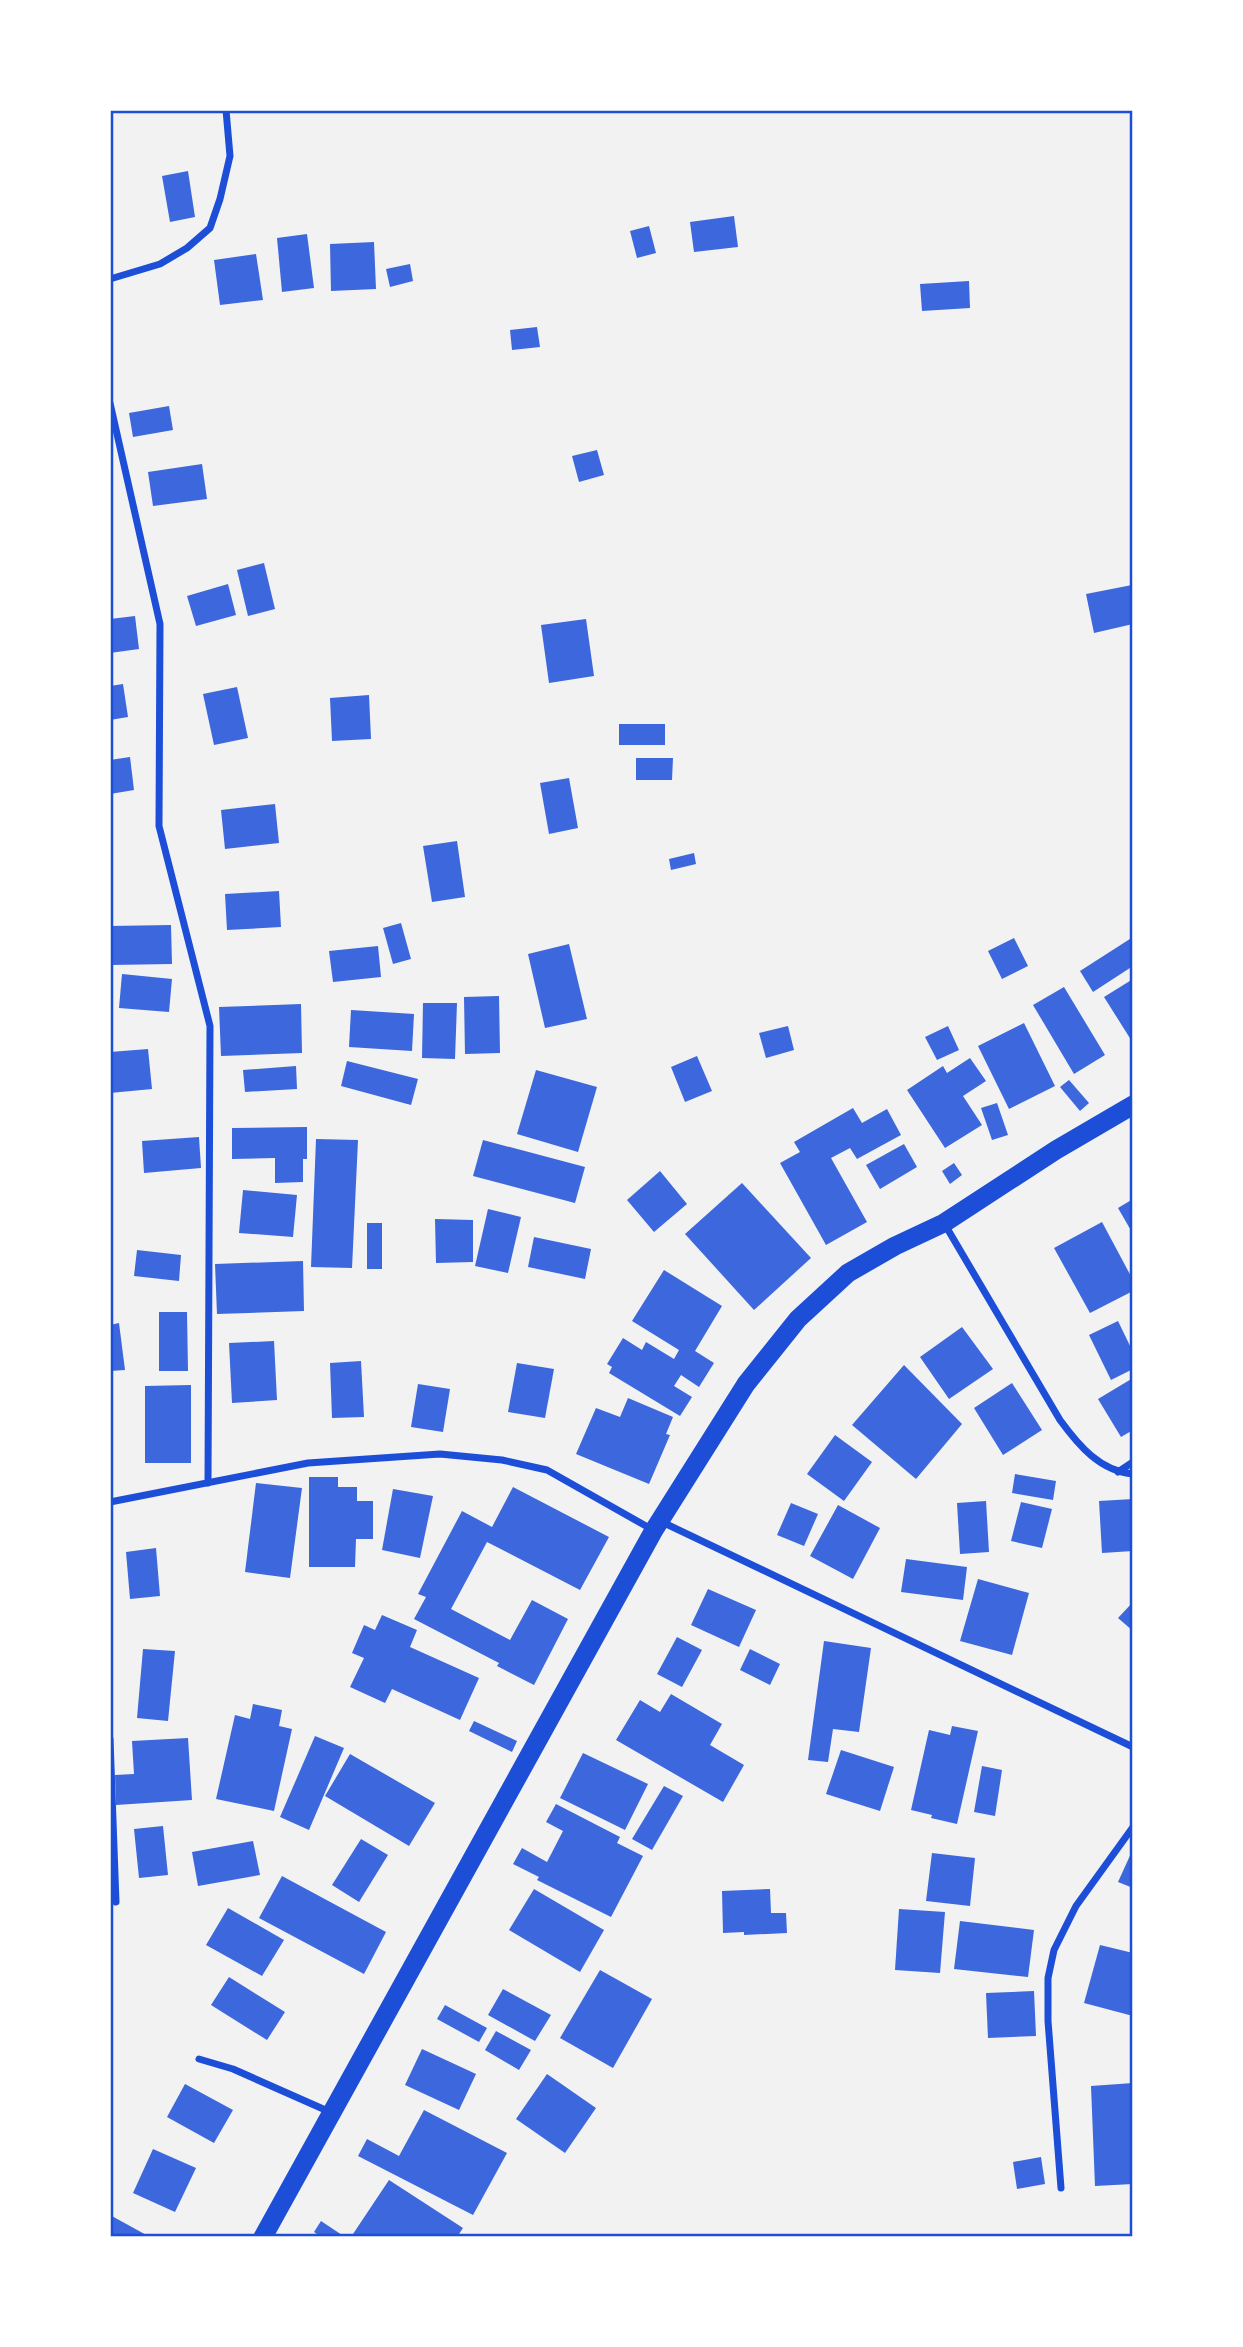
<svg xmlns="http://www.w3.org/2000/svg" width="1243" height="2347" font-family="Overpass,sans-serif">
  <style>
    .building { fill: #3d67dc }
    .lines { fill: none; stroke-linecap: round; stroke-linejoin: round }
    .minor { stroke: #1d4ed8; stroke-width: 7 }
    .trunk { stroke: #1d4ed8; stroke-width: 19 }
    .neatline { fill: none; stroke: #1d4ed8; stroke-width: 2.5 }
  </style>
  <rect width="100%" height="100%" fill="#f2f2f2"/>
  <g class="building">
    <polygon points="188,171 195,217 170,222 162,176"/>
    <polygon points="734,216 738,247 694,252 690,222"/>
    <polygon points="649,226 656,253 637,258 630,231"/>
    <polygon points="307,234 314,288 282,292 277,238"/>
    <polygon points="374,242 376,289 331,291 330,244"/>
    <polygon points="256,254 263,300 220,305 214,260"/>
    <polygon points="410,264 413,281 390,287 386,269"/>
    <polygon points="969,281 970,308 922,311 920,284"/>
    <polygon points="537,327 540,347 512,350 510,330"/>
    <polygon points="169,406 173,430 133,437 129,413"/>
    <polygon points="597,450 604,475 579,482 572,456"/>
    <polygon points="202,464 207,499 153,506 148,472"/>
    <polygon points="264,563 275,609 248,616 237,570"/>
    <polygon points="228,584 236,615 196,626 187,596"/>
    <polygon points="1132,585 1133,624 1094,633 1086,594"/>
    <polygon points="135,616 139,649 110,653 110,619"/>
    <polygon points="586,619 594,676 549,683 541,625"/>
    <polygon points="123,684 128,717 110,720 110,686"/>
    <polygon points="237,687 248,738 214,745 203,694"/>
    <polygon points="369,695 371,739 332,741 330,698"/>
    <rect x="619" y="724" width="46" height="21"/>
    <polygon points="130,757 134,790 110,794 110,760"/>
    <polygon points="636,758 673,758 672,780 636,780"/>
    <polygon points="569,778 578,828 549,834 540,783"/>
    <polygon points="275,804 279,843 225,849 221,810"/>
    <polygon points="457,841 465,897 432,902 423,846"/>
    <polygon points="694,853 696,864 671,870 669,859"/>
    <polygon points="279,891 281,927 227,930 225,894"/>
    <polygon points="401,923 411,959 393,964 383,928"/>
    <polygon points="171,925 172,964 110,965 110,926"/>
    <polygon points="1133,937 1133,966 1093,992 1080,971"/>
    <polygon points="1014,938 1028,966 1002,979 988,951"/>
    <polygon points="569,944 587,1019 545,1028 528,954"/>
    <polygon points="378,946 381,977 333,982 329,951"/>
    <polygon points="122,974 172,979 169,1012 119,1008"/>
    <polygon points="1133,979 1133,1043 1104,997"/>
    <polygon points="1064,987 1105,1055 1074,1074 1033,1005"/>
    <polygon points="499,996 500,1053 465,1054 464,997"/>
    <polygon points="423,1003 457,1003 455,1059 422,1058"/>
    <polygon points="301,1004 302,1053 221,1056 219,1007"/>
    <polygon points="351,1010 414,1014 412,1051 349,1047"/>
    <polygon points="1024,1023 1055,1086 1009,1109 978,1046"/>
    <polygon points="788,1026 794,1050 766,1058 759,1033"/>
    <polygon points="948,1026 959,1050 937,1060 925,1037"/>
    <polygon points="148,1049 152,1089 110,1093 110,1052"/>
    <polygon points="697,1056 712,1091 685,1102 671,1067"/>
    <polygon points="970,1058 986,1081 963,1096 982,1125 945,1148 907,1090 943,1066 947,1073"/>
    <polygon points="347,1061 418,1079 411,1105 341,1086"/>
    <polygon points="296,1066 297,1089 245,1092 243,1070"/>
    <polygon points="536,1070 597,1087 578,1152 517,1134"/>
    <polygon points="1069,1080 1089,1103 1080,1111 1060,1087"/>
    <polygon points="997,1103 1008,1135 992,1140 981,1108"/>
    <polygon points="853,1108 862,1123 887,1109 901,1135 857,1159 850,1148 831,1158 867,1222 826,1245 780,1163 800,1152 794,1142"/>
    <polygon points="307,1127 307,1159 303,1159 303,1182 275,1183 275,1158 232,1159 232,1128"/>
    <polygon points="199,1137 201,1168 144,1173 142,1141"/>
    <polygon points="316,1139 358,1140 352,1268 311,1267"/>
    <polygon points="483,1140 585,1167 575,1203 473,1176"/>
    <polygon points="904,1144 917,1167 880,1189 866,1165"/>
    <polygon points="954,1163 962,1175 950,1184 942,1171"/>
    <polygon points="660,1171 687,1204 654,1232 627,1200"/>
    <polygon points="742,1183 811,1258 754,1310 685,1234"/>
    <polygon points="243,1190 297,1195 293,1237 239,1233"/>
    <polygon points="1133,1199 1133,1234 1118,1208"/>
    <polygon points="488,1209 521,1217 508,1273 475,1266"/>
    <polygon points="435,1219 473,1220 473,1262 436,1263"/>
    <polygon points="1102,1222 1133,1280 1133,1291 1090,1313 1054,1248"/>
    <rect x="367" y="1223" width="15" height="46"/>
    <polygon points="534,1237 591,1249 585,1279 528,1267"/>
    <polygon points="137,1250 181,1255 179,1281 134,1276"/>
    <polygon points="303,1261 304,1311 217,1314 215,1264"/>
    <polygon points="664,1270 722,1306 695,1351 714,1363 699,1387 681,1375 674,1386 692,1397 680,1416 609,1373 612,1367 607,1364 623,1338 642,1350 646,1342 674,1359 679,1350 632,1321"/>
    <polygon points="159,1312 187,1312 188,1371 159,1371"/>
    <polygon points="1118,1321 1133,1352 1133,1369 1111,1380 1089,1335"/>
    <polygon points="119,1323 125,1370 110,1371 110,1325"/>
    <polygon points="962,1327 993,1369 949,1399 920,1357"/>
    <polygon points="274,1341 277,1400 232,1403 229,1343"/>
    <polygon points="361,1361 364,1417 332,1418 330,1363"/>
    <polygon points="517,1363 554,1369 545,1418 508,1412"/>
    <polygon points="904,1365 962,1424 916,1479 852,1425"/>
    <polygon points="1133,1378 1133,1430 1121,1437 1098,1399"/>
    <polygon points="1012,1383 1042,1430 1003,1455 974,1408"/>
    <polygon points="418,1384 450,1389 443,1432 411,1427"/>
    <polygon points="191,1385 191,1463 145,1463 145,1386"/>
    <polygon points="628,1398 673,1417 666,1434 670,1435 649,1484 576,1454 596,1408 620,1417"/>
    <polygon points="835,1435 872,1462 844,1501 807,1474"/>
    <polygon points="1015,1474 1056,1481 1053,1500 1012,1493"/>
    <polygon points="309,1477 338,1477 338,1487 357,1487 357,1501 373,1501 373,1539 356,1539 355,1567 309,1567"/>
    <polygon points="256,1483 302,1488 290,1578 245,1572"/>
    <polygon points="513,1487 609,1537 580,1590 487,1542 451,1609 510,1640 532,1600 568,1619 534,1685 497,1666 499,1663 414,1619 426,1597 418,1594 462,1511 492,1527"/>
    <polygon points="393,1489 433,1496 420,1558 382,1550"/>
    <polygon points="1133,1499 1133,1551 1102,1553 1099,1501"/>
    <polygon points="986,1501 989,1552 960,1554 957,1503"/>
    <polygon points="1021,1502 1052,1509 1042,1548 1011,1541"/>
    <polygon points="791,1503 818,1514 804,1546 777,1535"/>
    <polygon points="838,1505 880,1528 853,1579 810,1556"/>
    <polygon points="156,1548 160,1596 130,1599 126,1552"/>
    <polygon points="906,1559 967,1567 963,1600 901,1592"/>
    <polygon points="978,1579 1029,1593 1012,1655 960,1641"/>
    <polygon points="708,1589 756,1610 739,1647 691,1625"/>
    <polygon points="1133,1602 1133,1631 1118,1618"/>
    <polygon points="382,1615 417,1630 410,1647 479,1678 460,1720 392,1689 385,1703 350,1687 364,1658 352,1653 364,1625 375,1630"/>
    <polygon points="677,1637 702,1650 682,1687 657,1674"/>
    <polygon points="824,1641 871,1648 859,1732 833,1729 828,1762 808,1760"/>
    <polygon points="143,1649 175,1651 168,1721 137,1718"/>
    <polygon points="750,1649 780,1664 770,1685 740,1670"/>
    <polygon points="671,1694 722,1724 710,1745 744,1765 723,1802 616,1740 640,1700 660,1712"/>
    <polygon points="253,1704 282,1710 279,1726 292,1729 274,1811 216,1799 235,1715 250,1719"/>
    <polygon points="474,1721 517,1741 512,1752 469,1731"/>
    <polygon points="952,1726 978,1731 957,1824 931,1818 932,1815 911,1810 929,1730 950,1735"/>
    <polygon points="315,1736 344,1748 309,1830 280,1817"/>
    <polygon points="188,1738 192,1800 116,1805 115,1775 134,1774 132,1741"/>
    <polygon points="841,1750 894,1767 880,1811 826,1794"/>
    <polygon points="583,1753 648,1784 625,1830 560,1798"/>
    <polygon points="350,1754 435,1803 409,1846 325,1796"/>
    <polygon points="982,1766 1002,1770 995,1816 974,1812"/>
    <polygon points="664,1786 683,1796 652,1850 632,1839"/>
    <polygon points="556,1804 620,1837 617,1843 643,1856 611,1917 537,1880 539,1877 513,1864 522,1848 547,1862 563,1831 546,1822"/>
    <polygon points="163,1826 168,1875 139,1878 134,1829"/>
    <polygon points="361,1839 388,1855 359,1902 332,1885"/>
    <polygon points="253,1841 260,1875 198,1886 192,1852"/>
    <polygon points="1133,1849 1133,1888 1118,1882"/>
    <polygon points="932,1853 975,1858 970,1906 926,1901"/>
    <polygon points="282,1876 386,1932 364,1974 259,1918"/>
    <polygon points="534,1889 604,1930 580,1972 509,1930"/>
    <polygon points="770,1889 771,1913 786,1913 787,1933 744,1935 744,1932 723,1933 722,1891"/>
    <polygon points="228,1908 284,1940 262,1976 206,1945"/>
    <polygon points="899,1909 945,1912 940,1973 895,1970"/>
    <polygon points="960,1921 1034,1930 1028,1977 954,1969"/>
    <polygon points="1100,1945 1133,1953 1133,2016 1084,2003"/>
    <polygon points="600,1970 652,1999 613,2068 560,2038"/>
    <polygon points="229,1977 285,2012 267,2040 211,2005"/>
    <polygon points="503,1989 551,2015 535,2041 488,2015"/>
    <polygon points="1034,1991 1036,2036 988,2038 986,1993"/>
    <polygon points="445,2005 487,2028 479,2042 437,2019"/>
    <polygon points="496,2031 531,2050 519,2070 485,2050"/>
    <polygon points="422,2049 476,2074 459,2110 405,2085"/>
    <polygon points="547,2074 596,2108 565,2153 516,2119"/>
    <polygon points="1133,2083 1133,2184 1095,2186 1091,2086"/>
    <polygon points="185,2084 233,2110 214,2143 167,2117"/>
    <polygon points="424,2110 507,2153 473,2215 358,2156 367,2139 399,2156"/>
    <polygon points="153,2149 196,2168 175,2212 133,2193"/>
    <polygon points="1041,2157 1045,2184 1017,2189 1013,2162"/>
    <polygon points="389,2180 463,2228 457,2237 351,2237"/>
    <polygon points="110,2215 150,2237 110,2237"/>
    <polygon points="321,2221 342,2235 340,2237 321,2237 314,2232"/>
  </g>
  <g class="lines">
    <g class="minor">
      <polyline points="110,279 160,264 187,248 210,228 220,199 230,156 226,110"/>
      <polyline points="110,403 160,624 159,826 210,1026 208,1483"/>
      <path d="M944,1223L1060,1420C1079,1446 1100,1471 1133,1474"/>
      <polyline points="1118,1472 1133,1462"/>
      <polyline points="110,1502 308,1463 440,1454 502,1460 547,1470 653,1530"/>
      <polyline points="660,1521 1133,1747"/>
      <polyline points="110,1739 116,1902"/>
      <polyline points="199,2059 233,2069 330,2112"/>
      <polyline points="1061,2188 1048,2021 1048,1978 1054,1950 1076,1906 1133,1827"/>
    </g>
    <polyline class="trunk" points="263,2237 654,1530 746,1384 798,1319 848,1273 895,1246 944,1223 1056,1150 1133,1105"/>
  </g>
  <rect width="1243" height="2347" fill="none" stroke="#ffffff" stroke-width="224"/>
  <rect x="112" y="112" width="1019" height="2123" class="neatline"/>
</svg>
